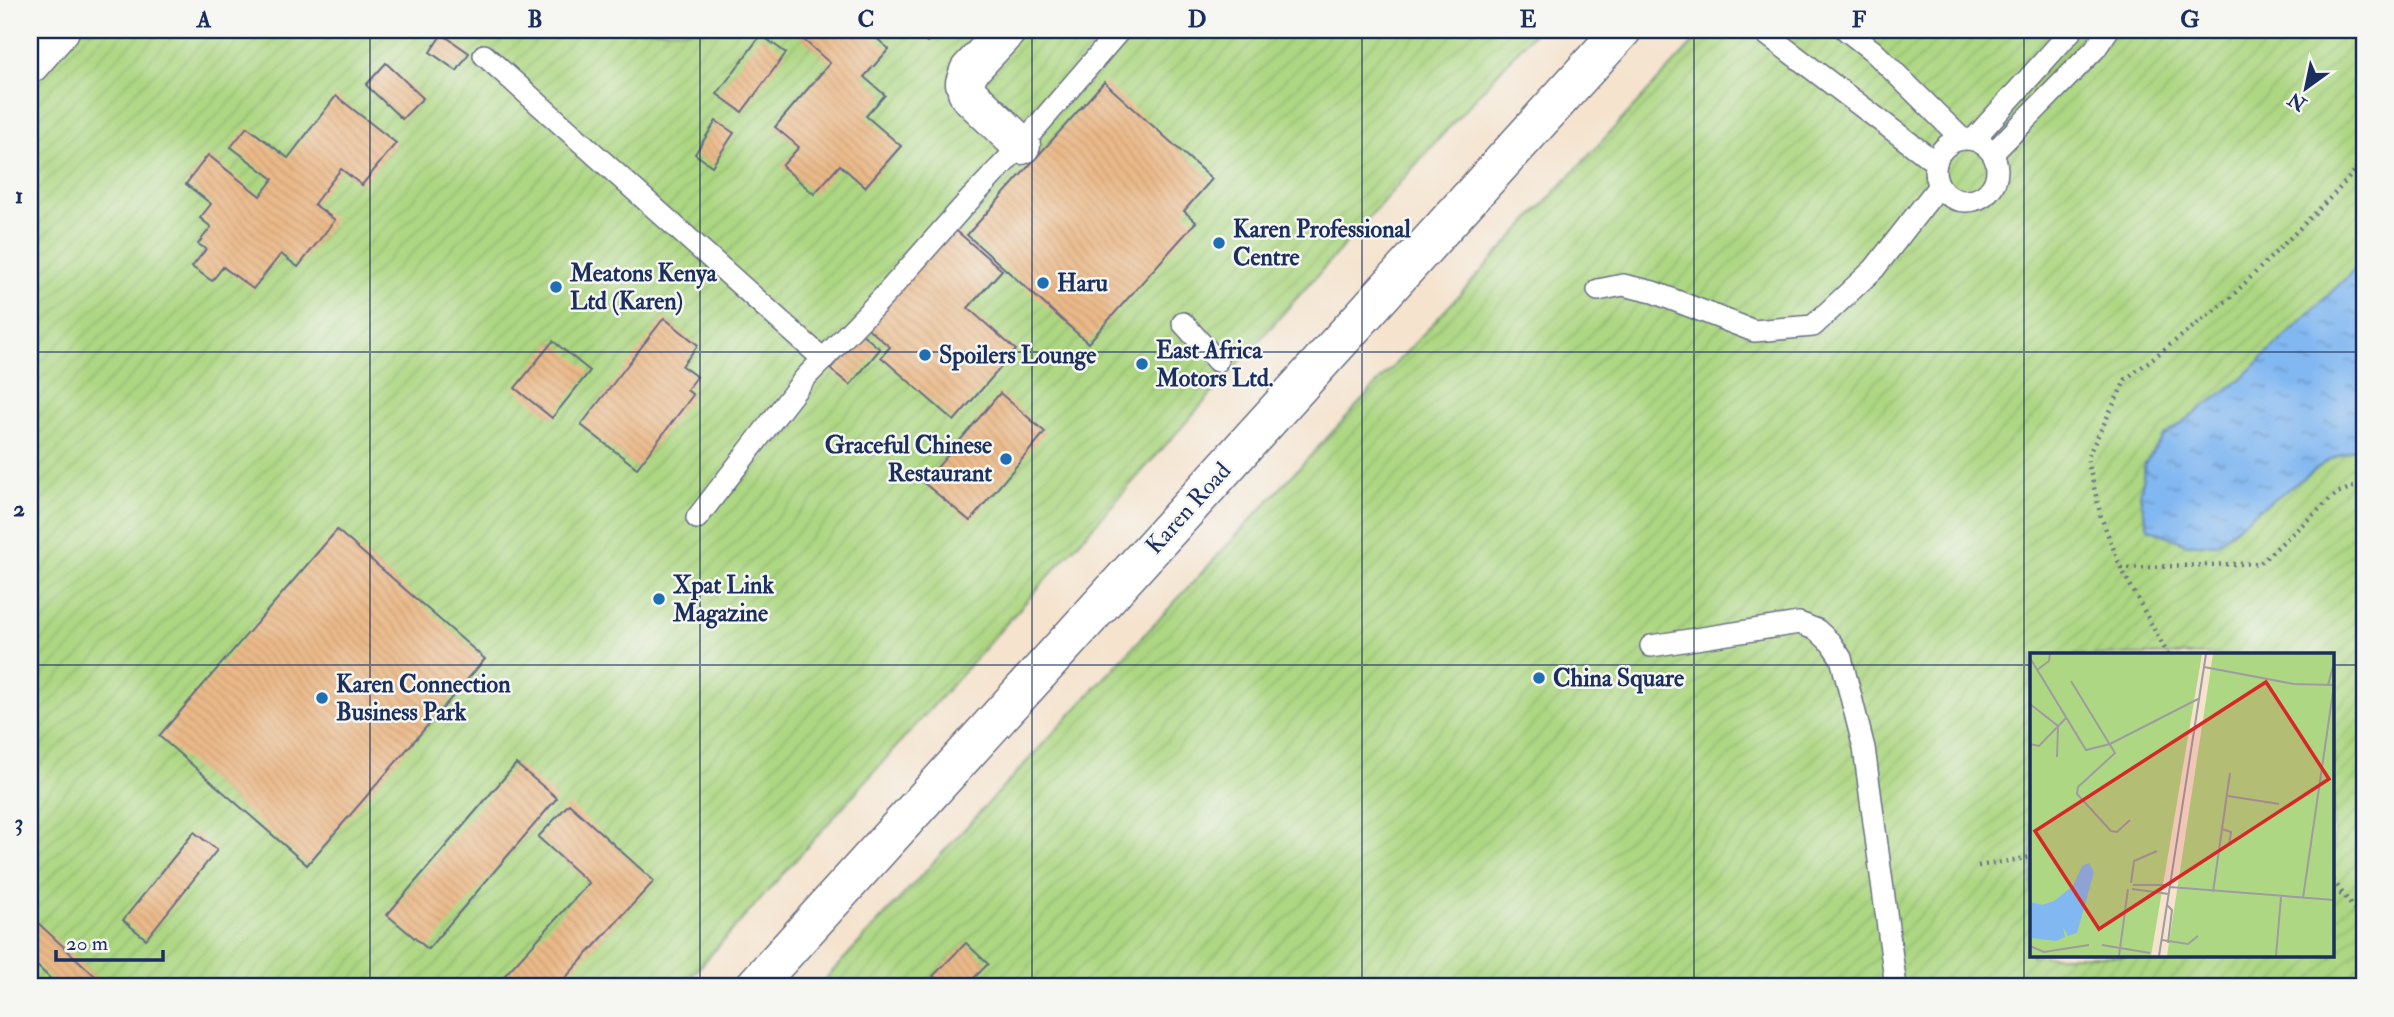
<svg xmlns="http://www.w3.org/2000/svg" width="2394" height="1017" font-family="'IM FELL Double Pica',serif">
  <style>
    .garden { fill: url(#garden-furrows); stroke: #648370; stroke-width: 2; fill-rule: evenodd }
    .water { fill: url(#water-ripples); stroke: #4e74a8; stroke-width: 2 }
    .building { fill: url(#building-back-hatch) }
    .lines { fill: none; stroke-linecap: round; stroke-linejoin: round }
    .lane-casing { stroke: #676e85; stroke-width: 24 }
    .street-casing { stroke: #676e85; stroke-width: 41 }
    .path { stroke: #676e85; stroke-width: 4.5; stroke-dasharray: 2 5; stroke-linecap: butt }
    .lane { stroke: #fff; stroke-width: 21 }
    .street { stroke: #fff; stroke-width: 38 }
    .grid { fill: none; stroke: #1b2f5e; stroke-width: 2; stroke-opacity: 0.55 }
    .poi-dot { fill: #1f6fb2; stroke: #f6f6f2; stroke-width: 2.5 }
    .labels { text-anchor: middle; stroke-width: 5; stroke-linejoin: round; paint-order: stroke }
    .poi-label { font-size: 24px; font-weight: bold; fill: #1b2f5e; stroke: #f6f6f2; text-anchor: start }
    .street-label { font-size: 24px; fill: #1b2f5e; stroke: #f6f6f2 }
    .inset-road { fill: none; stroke: #9e9ba1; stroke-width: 2 }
    .view { fill: #d62828; fill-opacity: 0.15; stroke: #d62828; stroke-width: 3.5 }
    .inset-edge { fill: none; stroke: #1b2f5e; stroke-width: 3.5 }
    .neatline { fill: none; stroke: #1b2f5e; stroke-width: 2.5 }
    .grid-label { font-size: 23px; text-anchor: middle; font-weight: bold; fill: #1b2f5e }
  </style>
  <defs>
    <pattern id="garden-furrows" width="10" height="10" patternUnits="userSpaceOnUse" patternTransform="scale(1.75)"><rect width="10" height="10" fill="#add782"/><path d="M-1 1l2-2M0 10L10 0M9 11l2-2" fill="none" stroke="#94b973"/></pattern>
    <pattern id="water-ripples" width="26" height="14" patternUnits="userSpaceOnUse" patternTransform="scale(1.75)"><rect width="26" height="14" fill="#82b8f1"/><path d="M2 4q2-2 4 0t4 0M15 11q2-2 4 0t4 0" fill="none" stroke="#6a96c6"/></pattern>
    <pattern id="building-back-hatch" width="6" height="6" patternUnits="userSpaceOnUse" patternTransform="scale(1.75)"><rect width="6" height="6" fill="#ebb988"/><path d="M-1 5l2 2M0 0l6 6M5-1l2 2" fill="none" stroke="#c99f78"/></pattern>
  </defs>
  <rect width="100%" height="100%" fill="#f6f6f2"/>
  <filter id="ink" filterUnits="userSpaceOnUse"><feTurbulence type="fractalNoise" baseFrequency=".0143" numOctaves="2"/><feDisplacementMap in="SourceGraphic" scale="14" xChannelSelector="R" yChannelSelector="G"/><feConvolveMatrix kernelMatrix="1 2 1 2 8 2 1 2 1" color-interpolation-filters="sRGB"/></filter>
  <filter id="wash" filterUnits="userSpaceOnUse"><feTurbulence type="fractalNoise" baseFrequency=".00686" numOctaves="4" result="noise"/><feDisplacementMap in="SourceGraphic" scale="28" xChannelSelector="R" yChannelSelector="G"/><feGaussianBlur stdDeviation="1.57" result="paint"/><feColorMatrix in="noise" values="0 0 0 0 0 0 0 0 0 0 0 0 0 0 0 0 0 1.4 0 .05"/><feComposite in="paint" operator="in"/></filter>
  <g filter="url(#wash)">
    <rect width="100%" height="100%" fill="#f5e3cd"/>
    <g class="garden">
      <polygon points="30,30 1536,30 682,987 30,987"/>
      <path d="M1705,30H2364V987H818ZM2032,655H2333V956H2032Z"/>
    </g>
    <polygon class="water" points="2364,257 2364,445 2329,460 2253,514 2216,544 2186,544 2148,528 2140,496 2145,463 2163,437 2240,380 2348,276"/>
    <g id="blocks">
      <g class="building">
        <polygon points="802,30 867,30 889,49 864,77 885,95 866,116 901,146 865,187 840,165 814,194 782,166 799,147 775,127 830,63 798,35"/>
        <polygon points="912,30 938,30 927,42"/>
        <polygon points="442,34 469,53 457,71 430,52"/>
        <polygon points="761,35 786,53 742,112 717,94"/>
        <polygon points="386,63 423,98 402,119 366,85"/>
        <polygon points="1104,82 1212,179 1184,211 1196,222 1088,343 967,235"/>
        <polygon points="336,96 396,143 362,185 341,169 314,204 335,220 298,267 281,254 253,289 223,267 212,281 192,267 206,249 198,244 211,227 200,218 211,204 186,184 208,155 260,196 273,179 231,147 247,127 288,158"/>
        <polygon points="716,121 734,133 712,166 695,154"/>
        <polygon points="952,227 1002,270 968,308 1016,350 954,421 881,357 890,347 865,326"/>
        <polygon points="664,318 698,345 682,366 697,377 687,390 693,395 637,468 581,425"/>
        <polygon points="861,333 880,349 850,385 830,369"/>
        <polygon points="553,341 590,371 552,418 515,388"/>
        <polygon points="1000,393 1045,432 970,521 924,483"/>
        <polygon points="337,530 485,659 307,865 159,736"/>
        <polygon points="516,764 557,798 428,949 387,915"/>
        <polygon points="569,804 654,881 557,987 494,987 589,883 538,837"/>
        <polygon points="194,832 217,850 146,939 123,920"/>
        <polygon points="38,923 107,987 59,987 30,959 30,933"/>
        <polygon points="966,943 988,964 965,987 945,987 933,976"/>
      </g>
    </g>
  </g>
  <g filter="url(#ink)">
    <use href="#blocks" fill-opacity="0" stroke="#676e85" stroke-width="2"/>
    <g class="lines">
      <defs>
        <g id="lane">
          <polyline points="1761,30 1936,163"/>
          <polyline points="1846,30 1873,51 1961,138"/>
          <polyline points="484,55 823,359"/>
          <circle cx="1966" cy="170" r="31"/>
          <polyline points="1974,139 2072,30"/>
          <polyline points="1993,153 2095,49 2108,30"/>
          <polyline points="1598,290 1623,285 1653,292 1754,331 1813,326 1874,269 1939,186"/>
          <polyline points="1183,323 1217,361"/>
          <polyline points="697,518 805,378 885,295 961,209 1021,145 1120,30"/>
          <polyline points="1651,646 1799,623 1817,630 1831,643 1841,658 1864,748 1896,987"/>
        </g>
        <g id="street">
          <polyline points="1007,30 969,71 965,83 968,94 1021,145"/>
          <polyline points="30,64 60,30"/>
          <polyline points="754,987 1622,30"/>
        </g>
      </defs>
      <use href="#lane" class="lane-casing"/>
      <use href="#street" class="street-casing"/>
      <g class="path">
        <polyline points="2121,568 2260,563 2337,493 2364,483"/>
        <polyline points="2168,655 2121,568 2101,517 2087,458 2126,379 2229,299 2337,191 2364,161"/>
        <polyline points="1978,866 2032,857"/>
        <polyline points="2333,880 2364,923"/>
        <polyline points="2333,891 2343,895"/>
      </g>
      <use href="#lane" class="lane"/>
      <use href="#street" class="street"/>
    </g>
  </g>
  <path class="grid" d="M370,30V987M700,30V987M1032,30V987M1362,30V987M1694,30V987M2024,30V987M30,352H2364M30,665H2032M2333,665H2364"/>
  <g class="poi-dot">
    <circle cx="1219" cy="243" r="7"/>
    <circle cx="1043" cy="283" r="7"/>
    <circle cx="556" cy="287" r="7"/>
    <circle cx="925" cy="355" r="7"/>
    <circle cx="1142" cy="364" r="7"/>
    <circle cx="1006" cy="459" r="7"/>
    <circle cx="659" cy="599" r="7"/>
    <circle cx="1539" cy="678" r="7"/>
    <circle cx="322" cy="698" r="7"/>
  </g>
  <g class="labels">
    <g class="poi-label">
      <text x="1233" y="237">Karen Professional<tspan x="1233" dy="28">Centre</tspan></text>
      <text x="570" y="281">Meatons Kenya<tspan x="570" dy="28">Ltd (Karen)</tspan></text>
      <text x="1057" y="291">Haru</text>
      <text x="1156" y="358">East Africa<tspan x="1156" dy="28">Motors Ltd.</tspan></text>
      <text x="939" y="363">Spoilers Lounge</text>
      <text x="992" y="453" text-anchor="end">Graceful Chinese<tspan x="992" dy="28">Restaurant</tspan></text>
      <text x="673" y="593">Xpat Link<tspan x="673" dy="28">Magazine</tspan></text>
      <text x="1553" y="686">China Square</text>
      <text x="336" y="692">Karen Connection<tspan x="336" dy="28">Business Park</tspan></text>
    </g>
    <g class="street-label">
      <text transform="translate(1188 508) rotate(-48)" y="8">Karen Road</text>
    </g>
  </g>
  <g transform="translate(2030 653)">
    <rect width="304" height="304" fill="#f5e3cd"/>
    <path d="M0,1H172L121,303H0ZM183,1H304V303H137Z" fill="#add782"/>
    <path d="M59,210L64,219L47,280L38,283L33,274L35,284L26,288L2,285L0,249L12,252L24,248L43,233L52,213Z" fill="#82b8f1"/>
    <path class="inset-road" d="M0,5L56,97L80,91L170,45M174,14L264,31L304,32M7,17L19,8L20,1M41,28L85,100L48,134L47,141L81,178L87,179L100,167M298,32L304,10M0,51L28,73L27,104M0,91L9,93L36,65M198,143L249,151M192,176L201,179L199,193M101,230L104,208L127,198M103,232H140M140,234L304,247M102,236L139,241M183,239L200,120M273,245L304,32M137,252L142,257L138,290M132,287L158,291L168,283M72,292L120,300M0,293L14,299L59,292M89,303L98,236M129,303L176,1M246,303L251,244"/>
    <path class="view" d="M236,29L299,126L69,276L5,178Z"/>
    <rect width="304" height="304" class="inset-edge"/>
  </g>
  <rect width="2394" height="1017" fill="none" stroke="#f6f6f2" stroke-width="77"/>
  <g transform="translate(2306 88) rotate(213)" stroke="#f6f6f2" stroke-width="5" paint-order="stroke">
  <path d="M0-5L12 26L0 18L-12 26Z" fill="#1b2f5e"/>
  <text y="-10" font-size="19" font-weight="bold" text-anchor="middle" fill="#1b2f5e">N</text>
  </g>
  <path d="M56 950v10h107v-10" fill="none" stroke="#1b2f5e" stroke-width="3.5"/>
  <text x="66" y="950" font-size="21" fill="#1b2f5e" stroke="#f6f6f2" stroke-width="5" paint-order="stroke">20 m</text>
  <rect x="38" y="38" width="2318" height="940" class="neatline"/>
  <g class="grid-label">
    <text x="204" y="27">A</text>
    <text x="535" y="27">B</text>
    <text x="866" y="27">C</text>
    <text x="1197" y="27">D</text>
    <text x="1528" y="27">E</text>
    <text x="1859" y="27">F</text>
    <text x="2190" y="27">G</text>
    <text x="19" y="203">1</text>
    <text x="19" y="516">2</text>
    <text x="19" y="830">3</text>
  </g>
</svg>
